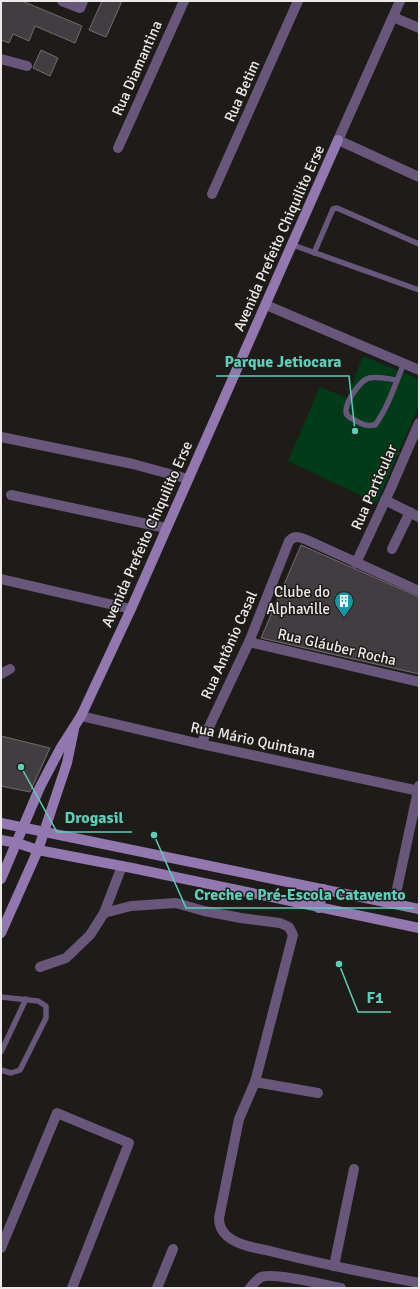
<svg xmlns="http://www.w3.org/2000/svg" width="420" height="1289" font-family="Signika,sans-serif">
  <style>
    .green { fill: #013c18 }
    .building { fill: #413d40; stroke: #706c6f }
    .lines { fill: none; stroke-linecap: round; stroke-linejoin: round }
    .service { stroke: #68577a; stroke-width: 5.5 }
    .minor { stroke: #68577a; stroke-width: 10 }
    .tertiary { stroke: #68577a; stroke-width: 10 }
    .secondary { stroke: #9378af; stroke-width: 10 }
    .labels { text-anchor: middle; stroke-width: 3; stroke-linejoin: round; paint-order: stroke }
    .street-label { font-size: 15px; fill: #ebeae8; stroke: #1e1c19 }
    .poi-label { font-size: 15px; fill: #ebeae8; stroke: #1e1c19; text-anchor: end }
    .leader { fill: none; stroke: #5cceba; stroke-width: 1.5 }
    .callout-dot { fill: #5cceba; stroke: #1e1c19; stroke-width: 1.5 }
    .callout-label { font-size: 16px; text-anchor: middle; font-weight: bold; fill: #5cceba; stroke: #1e1c19; stroke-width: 3; stroke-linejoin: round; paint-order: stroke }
  </style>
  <rect width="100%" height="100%" fill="#1e1c19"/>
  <polygon class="green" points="363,356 419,379 419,405 377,503 288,461 320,387 347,398"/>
  <g class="building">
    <polygon points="1,1 22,1 82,26 75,43 35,26 29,41 13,34 9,43 1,40"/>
    <polygon points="102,1 122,1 106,37 89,30"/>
    <polygon points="41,50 58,58 50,76 33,68"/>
    <polygon points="301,545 419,597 419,674 261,638"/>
    <polygon points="1,736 50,748 30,792 1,786"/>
  </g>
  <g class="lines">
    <g class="service">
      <polyline points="293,245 419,290"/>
      <polyline points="314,253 333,209 337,208 419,244"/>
      <path d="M397,380C388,379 377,376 369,378C360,380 342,406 347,415C348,417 363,425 366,425C368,426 372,425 375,425C388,408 396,382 404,363"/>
      <polyline points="1,997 38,1001 46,1006 46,1018 20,1070 11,1073 1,1070"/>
      <polyline points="1,1052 26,999"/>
    </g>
    <g class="minor">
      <polyline points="62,1 80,8 83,1"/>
      <polyline points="393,17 419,28"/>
      <polyline points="1,59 27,66"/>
      <polyline points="338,140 419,177"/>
      <polyline points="118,148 184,1"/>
      <polyline points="212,194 298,1"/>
      <polyline points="266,305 419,370"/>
      <polyline points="1,437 133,464 188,479"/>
      <polyline points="11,495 166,528"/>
      <polyline points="385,500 419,517"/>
      <polyline points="392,549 410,512"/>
      <polyline points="356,563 391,488 419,423"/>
      <polyline points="1,579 131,609"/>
      <polyline points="249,642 419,682"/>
      <polyline points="1,674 10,669"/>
      <polyline points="81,716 201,744 419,791"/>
      <path d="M201,744L249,642L289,541C295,535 300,537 307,540L419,591"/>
      <polyline points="394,903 419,786"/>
      <path d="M104,913L131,906L176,903L204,911L241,918L280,923L289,927L293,935L255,1082L239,1119L219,1218C219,1226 221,1231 227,1236C239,1246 256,1248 270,1251C319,1264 369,1273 419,1283"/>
      <polyline points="40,967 66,958 90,935 104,913 122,866"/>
      <polyline points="255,1082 318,1093"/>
      <polyline points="1,1248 57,1113 129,1143 72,1288"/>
      <polyline points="334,1266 354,1169"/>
      <polyline points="157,1288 173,1249"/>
      <path d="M250,1288C253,1284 257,1280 261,1277C272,1272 326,1285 341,1288"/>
    </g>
    <polyline class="tertiary" points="338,140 400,1"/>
    <g class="secondary">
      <polyline points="1,823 419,909"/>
      <polyline points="1,840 17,843 38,850 132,868 419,928"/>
      <polyline points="1,879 40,787 60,749 81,716 131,609 338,140"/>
      <polyline points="319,908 323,889"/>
      <polyline points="1,933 38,850 67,763 74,729"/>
    </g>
  </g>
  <defs>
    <symbol id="building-pin" viewBox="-11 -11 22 30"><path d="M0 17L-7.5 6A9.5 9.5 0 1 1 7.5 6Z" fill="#0f9aa8" stroke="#1e1c19"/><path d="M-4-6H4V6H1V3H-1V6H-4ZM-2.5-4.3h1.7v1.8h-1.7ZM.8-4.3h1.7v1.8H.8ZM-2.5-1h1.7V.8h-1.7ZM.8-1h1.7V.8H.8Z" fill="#fff"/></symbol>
  </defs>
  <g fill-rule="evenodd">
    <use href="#building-pin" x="333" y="590" width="22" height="30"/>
  </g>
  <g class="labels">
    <g class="street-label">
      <text transform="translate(137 68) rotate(-66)" y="5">Rua Diamantina</text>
      <text transform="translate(242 91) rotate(-66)" y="5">Rua Betim</text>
      <text transform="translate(279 238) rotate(-66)" y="5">Avenida Prefeito Chiquilito Erse</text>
      <text transform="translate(374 487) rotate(-66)" y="5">Rua Particular</text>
      <text transform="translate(147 534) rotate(-66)" y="5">Avenida Prefeito Chiquilito Erse</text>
      <text transform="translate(229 645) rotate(-66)" y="5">Rua Antônio Casal</text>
      <text transform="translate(337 647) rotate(13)" y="5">Rua Gláuber Rocha</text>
      <text transform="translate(253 740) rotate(12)" y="5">Rua Mário Quintana</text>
    </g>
    <g class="poi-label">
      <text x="330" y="597">Clube do<tspan x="330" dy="17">Alphaville</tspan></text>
    </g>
  </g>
  <path class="leader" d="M355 431L349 376H216M21 767L57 832H132M154 835L186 908H414M339 964L358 1012H391"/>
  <g class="callout-dot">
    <circle cx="355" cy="431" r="4"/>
    <circle cx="21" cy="767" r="4"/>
    <circle cx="154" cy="835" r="4"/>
    <circle cx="339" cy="964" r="4"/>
  </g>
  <g class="callout-label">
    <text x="283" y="367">Parque Jetiocara</text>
    <text x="94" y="823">Drogasil</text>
    <text x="300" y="900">Creche e Pré-Escola Catavento</text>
    <text x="375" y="1003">F1</text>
  </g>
  <rect width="420" height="1289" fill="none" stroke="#ebeae8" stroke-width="4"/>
</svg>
